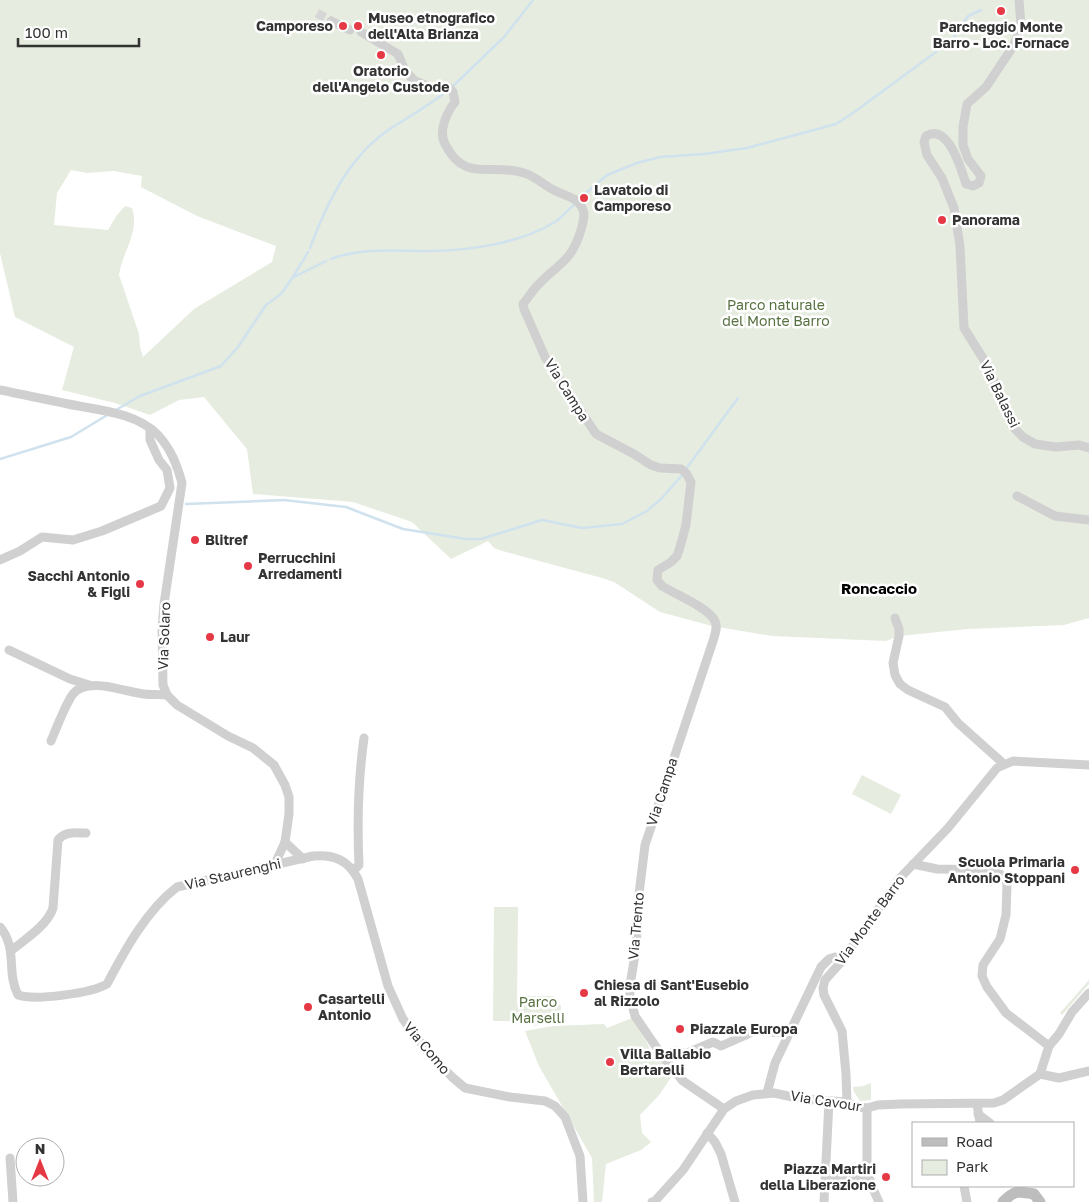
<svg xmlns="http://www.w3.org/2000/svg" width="1089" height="1202" font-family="'Golos Text',sans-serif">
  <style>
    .green { fill: #e6ecdf; fill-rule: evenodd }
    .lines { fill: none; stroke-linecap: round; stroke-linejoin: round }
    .stream { stroke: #cfe2ee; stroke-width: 2.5 }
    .street-tunnel { stroke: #d6d6d6; stroke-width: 9; stroke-dasharray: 9 4.5; stroke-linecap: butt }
    .street { stroke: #d0d0d0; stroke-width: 9 }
    .secondary { stroke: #bdbdbd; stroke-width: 11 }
    .poi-dot { fill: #e63946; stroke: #fff; stroke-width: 2 }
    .labels { text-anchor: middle; stroke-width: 5; stroke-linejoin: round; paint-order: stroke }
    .poi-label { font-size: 14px; font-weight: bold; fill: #333; stroke: #fff; text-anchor: start }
    .park-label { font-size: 14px; fill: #56703f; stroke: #fff }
    .street-label { font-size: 14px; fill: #333; stroke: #fff }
    .neighbourhood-label { font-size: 15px; font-weight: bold; fill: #000; stroke: #fff }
  </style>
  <rect width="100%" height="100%" fill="#fff"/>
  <g class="green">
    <path d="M0,0H1089V618L1064,625L968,629L899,636L886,641L772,636L712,626L660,612L614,582L602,578L499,550L494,548L488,541L451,559L412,522L353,502L253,494L247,449L204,397L179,400L150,415L115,403L62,390L74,347L15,317L0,253ZM71,170L87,173L114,171L142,176L141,187L197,216L276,246L272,262L194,309L143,357L140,347L139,334L119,275C122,252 140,233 132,208L125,206L117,215L108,230L54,225L57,193Z"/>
    <polygon points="862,775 901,795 891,814 852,794"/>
    <polygon points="494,907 518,907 517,1004 525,1004 525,996 554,996 554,1004 561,1005 560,1021 533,1026 533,1023 522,1023 522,1021 493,1021"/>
    <polygon points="1089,980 1089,984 1062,1015 1060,1013"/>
    <path d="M632,1018C639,1029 646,1041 652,1052L656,1053L673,1074L660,1094L640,1115L642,1133L651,1142L641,1150L606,1164L602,1202H594L592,1158L539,1066L525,1031L553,1026L604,1024L607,1028Z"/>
    <polygon points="871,1083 871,1100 860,1101 854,1092 853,1087 863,1086"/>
  </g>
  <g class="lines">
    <g class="stream">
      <polyline points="951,42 968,16 981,10"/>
      <polyline points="452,87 504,37 533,0"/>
      <polyline points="579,199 607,175 637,163 660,157 704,154 747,148 836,124 853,113 936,52"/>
      <path d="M310,248C326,205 348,158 387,131C408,117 429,106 448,90"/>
      <path d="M331,259C363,247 396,251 429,251C469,251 521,243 555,222C562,217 569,209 575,204"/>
      <polyline points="294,277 326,261"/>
      <polyline points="116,410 140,396 221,366 238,347 266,305 281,294 293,277 308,252"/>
      <polyline points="0,459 71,437 109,414"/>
      <polyline points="686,469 738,398"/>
      <polyline points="186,504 284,500 346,507 403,529 466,539 481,539 542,520 582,528 622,524 647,511 662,498 683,474"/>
    </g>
    <polyline class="street-tunnel" points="317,13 331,21"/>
    <g class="street">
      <path d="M1019,0L1021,25L1014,45L986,87L967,104L963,127V145L968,159L981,176L979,183L973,186L966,184C961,168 948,123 926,136L924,142L927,155L942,178L954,208L960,246L964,328L984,360L997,388L1012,426L1023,437L1035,444L1056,447L1079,445L1089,448"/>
      <polyline points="331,21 350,30"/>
      <path d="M361,32L398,54L405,71L415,81L432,88L448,87L453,92L455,102C447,112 438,131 445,144C465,184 491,162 524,173C534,176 542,183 550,188C558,193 567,195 574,199C579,202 584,209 584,215C583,227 577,244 570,254C562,265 549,273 540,283C533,289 529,297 523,304L524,309L545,357L596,434L634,454L651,465L660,468L681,469L686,473L691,482L686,525L680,547L677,556L671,562L658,570L657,580L662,586C675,594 709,608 715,621C718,628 715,634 713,641L645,845L639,894L636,949L630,985V997L635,1016L663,1057L683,1081L724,1109"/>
      <path d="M0,390C23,395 45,399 68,404C97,410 136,412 158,435C171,449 177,465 182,483L164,604L162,629L163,685L167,695L177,705L228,736L253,748L274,765L285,785L289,797V814L285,842"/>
      <polyline points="1017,496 1055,516 1089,520"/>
      <polyline points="0,560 20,551 42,537 73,540 102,531 161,506 170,488 167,470 159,460 150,440 150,429"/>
      <polyline points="895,618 899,629 899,636 893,663 895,675 900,684 908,690 945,707 958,723 1004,764"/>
      <polyline points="9,650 70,679 89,685"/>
      <path d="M51,741C56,729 66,703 73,694C88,676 124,692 144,694C151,695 159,694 167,695"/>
      <polyline points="913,864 937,869 994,870 1004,877 1007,884 1006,915 1000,939 983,965 982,976 987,987 1006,1013 1049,1046"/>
      <polyline points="274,866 285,842 303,859"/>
      <path d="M354,870L359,865C357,822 358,781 364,738"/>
      <path d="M0,927C18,948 6,972 18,995C35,1001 92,993 107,984C125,950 146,911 177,887L313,856C334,854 348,860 358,879L388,986L403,1019L427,1051L452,1077L465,1088L510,1097L545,1101L555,1106L565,1117L580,1156L583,1202"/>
      <path d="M11,951C25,939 47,926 53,908L58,840C65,831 75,833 86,833"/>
      <polyline points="663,1057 673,1052 677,1051 685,1054 713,1042 721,1046 755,1031 789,1033"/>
      <polyline points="1040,1074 1049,1046 1059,1034 1072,1012 1089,993"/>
      <polyline points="1040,1074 1059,1078 1089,1071"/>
      <polyline points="767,1093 775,1063 821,967 829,959 835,957 842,961"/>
      <polyline points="847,1102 846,1074 842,1031 824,995 823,988 825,980 842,961 899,879 948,828 997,768 1013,761 1089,765"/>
      <polyline points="977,1104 980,1123"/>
      <polyline points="867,1108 867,1172 874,1191 879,1202"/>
      <polyline points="978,1114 990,1123"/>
      <polyline points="707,1133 715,1142 721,1154 735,1202"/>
      <polyline points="10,1158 13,1202"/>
      <polyline points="826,1177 860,1178 870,1181"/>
      <polyline points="964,1186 967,1202"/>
      <polyline points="652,1202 655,1201 683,1170 724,1109 736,1101 753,1095 774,1093 802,1099 847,1102 857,1107 867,1108 878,1105 900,1104 994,1103 1003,1100 1040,1074"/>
      <polyline points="824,1202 829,1101"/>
    </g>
    <path class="secondary" d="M1003,1202C1015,1190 1018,1191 1034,1194L1040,1202"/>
  </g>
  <g class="poi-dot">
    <circle cx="1001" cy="11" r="5"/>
    <circle cx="343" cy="26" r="5"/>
    <circle cx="358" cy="26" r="5"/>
    <circle cx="381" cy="55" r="5"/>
    <circle cx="584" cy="198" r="5"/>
    <circle cx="942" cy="220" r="5"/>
    <circle cx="195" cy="540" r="5"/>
    <circle cx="248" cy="566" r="5"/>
    <circle cx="140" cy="584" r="5"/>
    <circle cx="210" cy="637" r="5"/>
    <circle cx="1075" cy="870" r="5"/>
    <circle cx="584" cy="993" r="5"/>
    <circle cx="308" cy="1007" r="5"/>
    <circle cx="680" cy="1029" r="5"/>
    <circle cx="610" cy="1062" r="5"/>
    <circle cx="886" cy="1177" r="5"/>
  </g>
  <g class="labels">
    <g class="poi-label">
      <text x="368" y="23">Museo etnografico<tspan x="368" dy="16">dell'Alta Brianza</tspan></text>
      <text x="333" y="31" text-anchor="end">Camporeso</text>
      <text x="1001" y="32" text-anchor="middle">Parcheggio Monte<tspan x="1001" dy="16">Barro - Loc. Fornace</tspan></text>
      <text x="381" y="76" text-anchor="middle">Oratorio<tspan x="381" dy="16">dell'Angelo Custode</tspan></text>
      <text x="594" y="195">Lavatoio di<tspan x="594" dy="16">Camporeso</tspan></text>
      <text x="952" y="225">Panorama</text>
      <text x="205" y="545">Blitref</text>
      <text x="258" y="563">Perrucchini<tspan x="258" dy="16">Arredamenti</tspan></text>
      <text x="130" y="581" text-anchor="end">Sacchi Antonio<tspan x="130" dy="16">&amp; Figli</tspan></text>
      <text x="220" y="642">Laur</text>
      <text x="1065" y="867" text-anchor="end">Scuola Primaria<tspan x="1065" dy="16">Antonio Stoppani</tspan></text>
      <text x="594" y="990">Chiesa di Sant'Eusebio<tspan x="594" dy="16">al Rizzolo</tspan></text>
      <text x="318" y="1004">Casartelli<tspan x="318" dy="16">Antonio</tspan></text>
      <text x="690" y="1034">Piazzale Europa</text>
      <text x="620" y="1059">Villa Ballabio<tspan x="620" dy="16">Bertarelli</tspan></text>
      <text x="876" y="1174" text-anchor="end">Piazza Martiri<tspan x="876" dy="16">della Liberazione</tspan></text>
    </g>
    <g class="park-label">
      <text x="776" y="310">Parco naturale<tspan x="776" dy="16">del Monte Barro</tspan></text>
      <text x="538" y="1007">Parco<tspan x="538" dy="16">Marselli</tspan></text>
    </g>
    <g class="street-label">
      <text transform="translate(567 390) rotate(58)" y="5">Via Campa</text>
      <text transform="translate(1000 394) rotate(64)" y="5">Via Balassi</text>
      <text transform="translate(164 636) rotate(-88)" y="5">Via Solaro</text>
      <text transform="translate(662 792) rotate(-72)" y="5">Via Campa</text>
      <text transform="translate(233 874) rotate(-13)" y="5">Via Staurenghi</text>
      <text transform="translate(870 920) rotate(-54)" y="5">Via Monte Barro</text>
      <text transform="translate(636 926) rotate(-85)" y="5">Via Trento</text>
      <text transform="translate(427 1048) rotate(50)" y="5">Via Como</text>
      <text transform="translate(826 1101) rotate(9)" y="5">Via Cavour</text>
    </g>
    <g class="neighbourhood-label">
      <text x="879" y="594">Roncaccio</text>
    </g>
  </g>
  <rect x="912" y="1122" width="162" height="65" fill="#ffffff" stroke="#adadad"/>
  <rect x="922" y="1138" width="25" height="8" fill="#bdbdbd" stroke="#adadad"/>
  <text x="956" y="1147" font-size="15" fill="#333333">Road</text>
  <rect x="922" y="1160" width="25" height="15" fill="#e6ecdf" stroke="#adadad"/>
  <text x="956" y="1172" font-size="15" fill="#333333">Park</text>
  <g transform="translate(40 1162)"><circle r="24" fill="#ffffff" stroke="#adadad"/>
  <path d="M0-4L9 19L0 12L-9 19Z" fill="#e63946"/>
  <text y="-8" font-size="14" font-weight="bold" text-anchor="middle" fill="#333333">N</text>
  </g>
  <path d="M18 38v8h121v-8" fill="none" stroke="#333333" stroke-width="2.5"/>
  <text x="25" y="38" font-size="15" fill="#333333" stroke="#ffffff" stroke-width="4" paint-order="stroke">100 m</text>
</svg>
